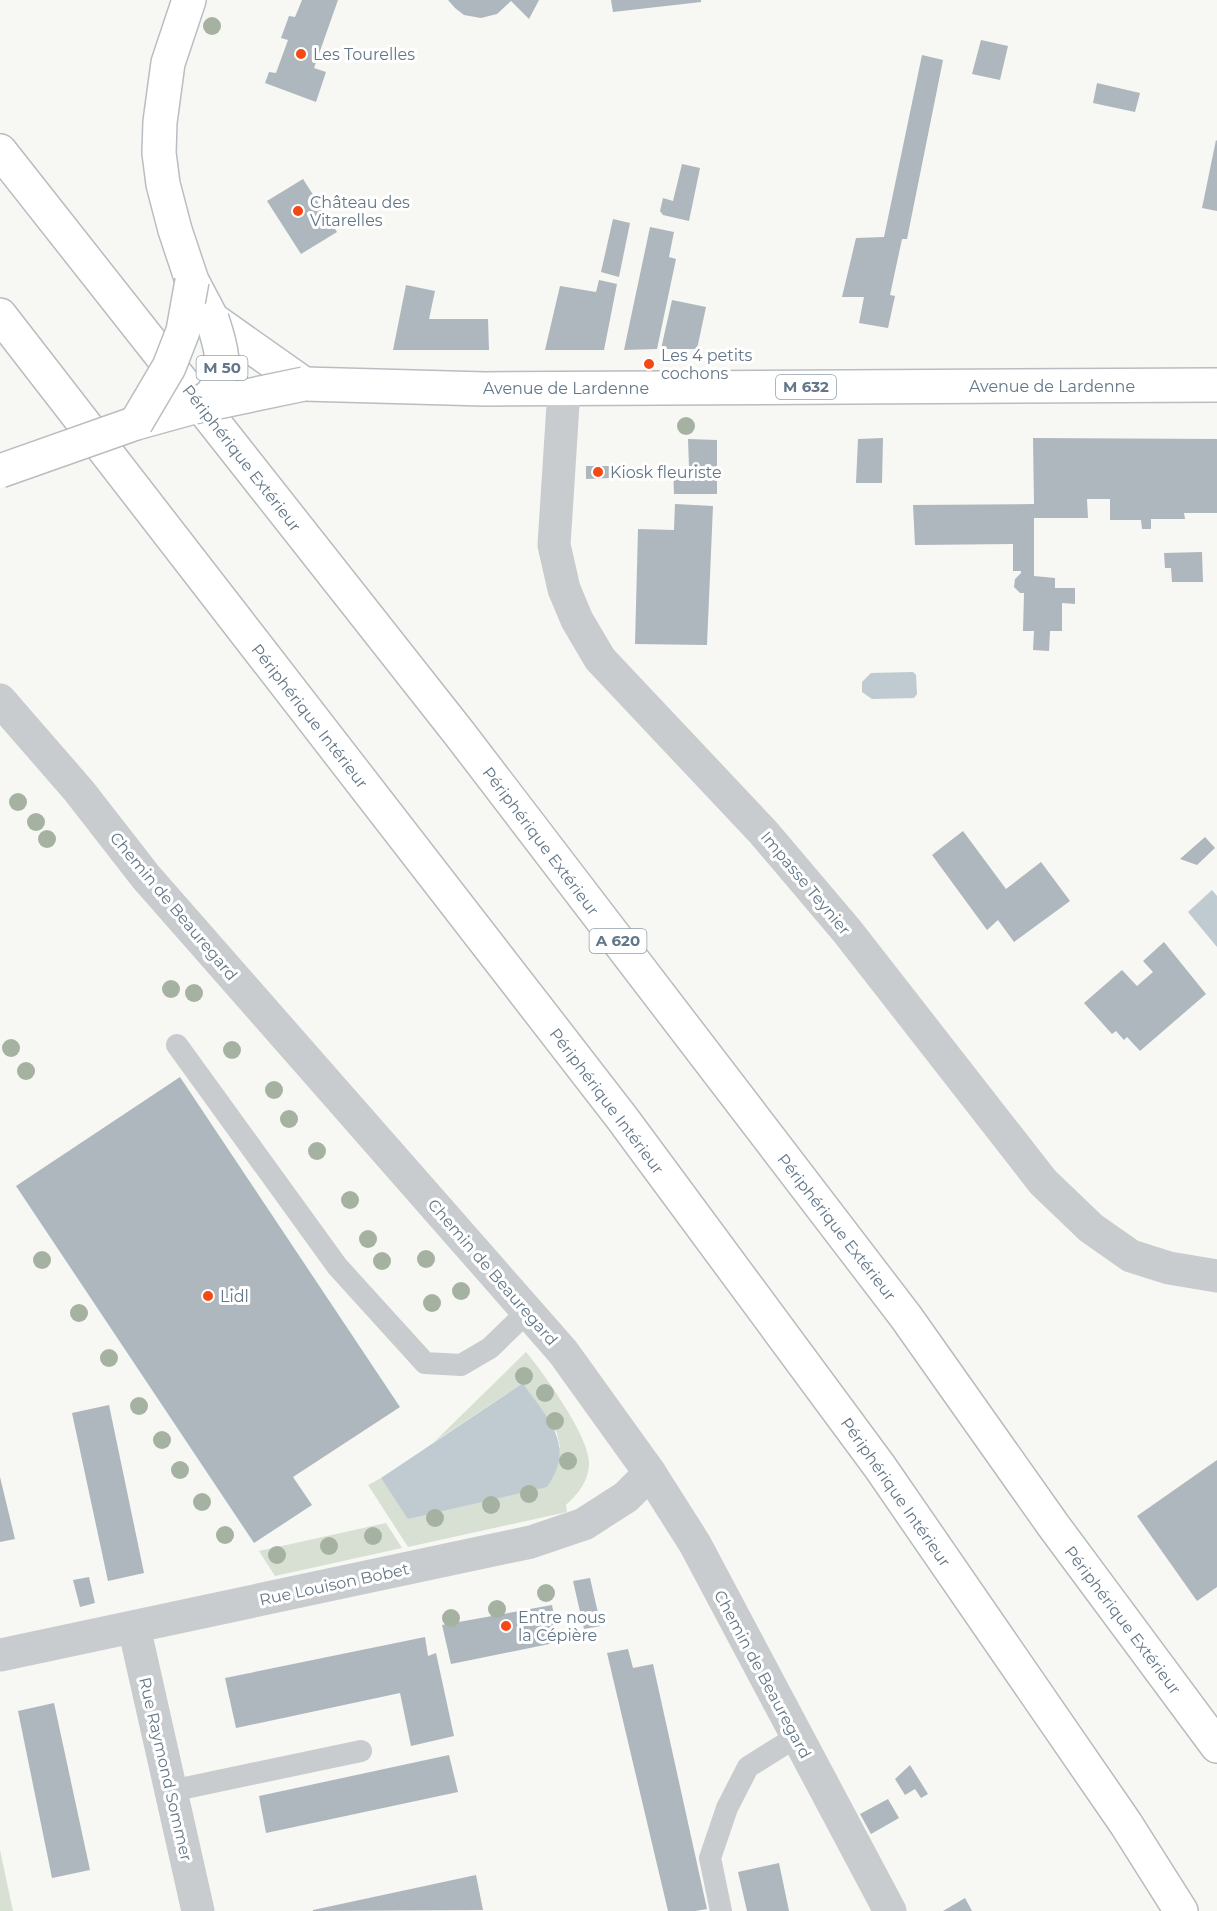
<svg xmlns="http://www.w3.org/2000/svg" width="1217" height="1911" font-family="Montserrat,sans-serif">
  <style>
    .green { fill: #d8e0d4 }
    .water { fill: #bfcbd0 }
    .building { fill: #aeb7bd }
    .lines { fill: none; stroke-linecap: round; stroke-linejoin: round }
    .secondary-casing { stroke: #b8bec2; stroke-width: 36 }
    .primary-casing { stroke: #b9bdc1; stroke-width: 36 }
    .motorway-casing { stroke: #b8bcbf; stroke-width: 36 }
    .service { stroke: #c9cccf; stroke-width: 22 }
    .minor { stroke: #c9cccf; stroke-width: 33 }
    .secondary { stroke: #fff; stroke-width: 33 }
    .primary { stroke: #fff; stroke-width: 33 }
    .motorway { stroke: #fff; stroke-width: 33 }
    .secondary-bridge-casing { stroke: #b8bec2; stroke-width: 36; stroke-linecap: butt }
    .primary-bridge-casing { stroke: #b9bdc1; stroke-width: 36; stroke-linecap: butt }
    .secondary-bridge { stroke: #fff; stroke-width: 33 }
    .primary-bridge { stroke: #fff; stroke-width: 33 }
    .tree { fill: #a6b2a1 }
    .poi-dot { fill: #f64815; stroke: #fff; stroke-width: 2 }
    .labels { text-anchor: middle; stroke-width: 6; stroke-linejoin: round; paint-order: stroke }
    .shield { fill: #fff; stroke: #92a0ac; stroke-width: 1.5 }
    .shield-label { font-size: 15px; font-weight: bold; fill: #637788 }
    .poi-label { font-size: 16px; fill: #637788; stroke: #fff; text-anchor: start }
    .street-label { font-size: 16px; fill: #637788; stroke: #fff }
  </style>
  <rect width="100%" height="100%" fill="#f7f7f3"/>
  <g class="green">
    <path d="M526,1352C543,1372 588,1435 589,1461C590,1479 579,1493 566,1505L567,1512L408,1547L368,1485L381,1478L409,1519L560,1447L557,1433L523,1383L434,1442Z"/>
    <polygon points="386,1523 402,1548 275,1576 259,1551"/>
    <polygon points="0,1850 13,1911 0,1911"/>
  </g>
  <g class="water">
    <polygon points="913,672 916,675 917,694 914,698 872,699 862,692 862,682 871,673"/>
    <polygon points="1212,890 1217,896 1217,947 1188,912"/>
    <path d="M523,1383C547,1419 577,1444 547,1487L408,1519L381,1478Z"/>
  </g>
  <g class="building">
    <polygon points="302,0 338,0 314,68 326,72 316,102 265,83 269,72 276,73 288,40 281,38 289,16 295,17"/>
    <polygon points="448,0 539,0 529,19 511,1 497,14 481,18 464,15 455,8"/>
    <polygon points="611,0 701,0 701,2 613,12"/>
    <polygon points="981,40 1008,46 1000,80 972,74"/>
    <polygon points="922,55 943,60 907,239 902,239 890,295 895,296 888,328 859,323 864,297 842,297 856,238 884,237"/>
    <polygon points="1097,83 1140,93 1135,112 1093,103"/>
    <polygon points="1216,140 1217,141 1217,211 1202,208"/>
    <polygon points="682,164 700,168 689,221 663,215 660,211 663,198 673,201"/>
    <polygon points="303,179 337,232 301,254 267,201"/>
    <polygon points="613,219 630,223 619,277 601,272"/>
    <polygon points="650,227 674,232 669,257 676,259 657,349 624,350"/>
    <polygon points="599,280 617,284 604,350 545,350 560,286 596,292"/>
    <polygon points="406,285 435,291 429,319 488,319 489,350 393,350"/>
    <polygon points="672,300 706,307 697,349 661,349"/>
    <polygon points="883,438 882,483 856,483 858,439"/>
    <polygon points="1033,438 1217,439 1217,513 1184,513 1185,519 1151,519 1151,529 1142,529 1141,520 1110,520 1110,499 1087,499 1088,518 1034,518 1034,576 1055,578 1055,588 1075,588 1075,604 1062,603 1062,631 1050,631 1049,651 1033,650 1034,631 1023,631 1024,593 1020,593 1014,587 1015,579 1021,573 1021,571 1013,571 1013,544 915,545 913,505 1034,504"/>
    <polygon points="688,439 717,440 717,494 674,494 673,467 689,467"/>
    <polygon points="586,466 610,466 610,478 586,479"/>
    <polygon points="675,504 713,506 707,645 635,644 638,529 674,530"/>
    <polygon points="1202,552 1203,582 1172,582 1171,568 1165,568 1164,553"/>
    <polygon points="963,831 1006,889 1041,862 1070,901 1014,942 998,920 987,930 932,855"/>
    <polygon points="1205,837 1215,848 1197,865 1180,859"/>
    <polygon points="1164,942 1206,994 1140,1051 1127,1037 1124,1040 1116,1031 1112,1034 1084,1003 1122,970 1137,986 1153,972 1143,961"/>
    <polygon points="180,1077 400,1407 293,1477 312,1505 254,1543 16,1186"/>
    <polygon points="109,1405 144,1573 108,1581 72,1413"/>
    <polygon points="1217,1460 1217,1587 1197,1601 1137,1516"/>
    <polygon points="0,1477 15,1539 0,1542"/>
    <polygon points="89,1577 95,1603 80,1607 73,1580"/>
    <polygon points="590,1578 601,1626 584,1629 573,1581"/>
    <polygon points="552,1605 559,1642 451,1664 442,1625"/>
    <polygon points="425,1637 428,1656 436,1653 454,1736 411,1746 400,1693 236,1728 225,1678"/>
    <polygon points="628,1649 633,1668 653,1664 707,1909 695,1911 668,1911 607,1653"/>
    <polygon points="54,1703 90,1870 52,1878 18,1711"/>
    <polygon points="449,1755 458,1792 266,1833 259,1796"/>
    <polygon points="910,1765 928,1794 921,1798 915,1789 905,1795 895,1779"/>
    <polygon points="888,1799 899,1818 871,1834 860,1814"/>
    <polygon points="779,1863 789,1911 747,1911 738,1872"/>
    <polygon points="476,1875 483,1910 313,1911 313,1910"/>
    <polygon points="965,1898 972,1911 943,1911"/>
  </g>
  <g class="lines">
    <defs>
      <polyline id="secondary" points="189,0 168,63 160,122 159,153 163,184 175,230 192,281 212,319 304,384"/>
      <g id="primary">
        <polyline points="304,384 485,389 1217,385"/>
        <polyline points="136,423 194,407"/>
      </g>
      <g id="motorway">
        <polyline points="0,151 459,733 906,1317 1053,1525 1217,1746"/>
        <polyline points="0,315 622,1118 880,1467 1126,1824 1181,1911"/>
      </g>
    </defs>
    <use href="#secondary" class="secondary-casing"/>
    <use href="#primary" class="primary-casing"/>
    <use href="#motorway" class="motorway-casing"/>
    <g class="service">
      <polyline points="177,1045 337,1266 425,1363 461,1365 490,1348 527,1312"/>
      <polyline points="171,1791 361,1751"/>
      <polyline points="721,1911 710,1858 727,1808 748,1767 796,1737"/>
    </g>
    <g class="minor">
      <polyline points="564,389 554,545 564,589 577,620 600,659 763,832 847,931 1043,1182 1091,1228 1131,1256 1169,1268 1217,1276"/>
      <polyline points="0,700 79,791 146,877 563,1352 650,1473 695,1544 890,1911"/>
      <polyline points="134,1627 198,1911"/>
      <polyline points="0,1655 531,1542 584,1524 626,1497 650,1473"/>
    </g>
    <use href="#secondary" class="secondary"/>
    <use href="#primary" class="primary"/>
    <use href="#motorway" class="motorway"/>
    <defs>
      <polyline id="secondary-bridge" points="136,423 169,367 183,331 192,281"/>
      <g id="primary-bridge">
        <polyline points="194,407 304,384"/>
        <path d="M194,407C200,403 209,398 213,393C229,369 220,343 212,319"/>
        <polyline points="0,471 136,423"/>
      </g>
    </defs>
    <use href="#secondary-bridge" class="secondary-bridge-casing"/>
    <use href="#primary-bridge" class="primary-bridge-casing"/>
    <use href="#secondary-bridge" class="secondary-bridge"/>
    <use href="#primary-bridge" class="primary-bridge"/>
  </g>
  <g class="tree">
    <circle cx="212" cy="26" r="9"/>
    <circle cx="686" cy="426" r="9"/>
    <circle cx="18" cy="802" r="9"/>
    <circle cx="36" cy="822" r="9"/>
    <circle cx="47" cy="839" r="9"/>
    <circle cx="171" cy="989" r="9"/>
    <circle cx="194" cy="993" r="9"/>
    <circle cx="11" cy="1048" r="9"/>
    <circle cx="232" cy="1050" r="9"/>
    <circle cx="26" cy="1071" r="9"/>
    <circle cx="274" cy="1090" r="9"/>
    <circle cx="289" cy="1119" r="9"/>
    <circle cx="317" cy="1151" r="9"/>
    <circle cx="350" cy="1200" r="9"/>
    <circle cx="368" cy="1239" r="9"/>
    <circle cx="426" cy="1259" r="9"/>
    <circle cx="42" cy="1260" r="9"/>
    <circle cx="382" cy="1261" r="9"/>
    <circle cx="461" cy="1291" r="9"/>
    <circle cx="432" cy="1303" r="9"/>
    <circle cx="79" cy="1313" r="9"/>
    <circle cx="109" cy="1358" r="9"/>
    <circle cx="524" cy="1376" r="9"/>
    <circle cx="545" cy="1393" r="9"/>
    <circle cx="139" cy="1406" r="9"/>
    <circle cx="555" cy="1421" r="9"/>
    <circle cx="162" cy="1440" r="9"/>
    <circle cx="568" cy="1461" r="9"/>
    <circle cx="180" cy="1470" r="9"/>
    <circle cx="529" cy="1494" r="9"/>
    <circle cx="202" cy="1502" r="9"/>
    <circle cx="491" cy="1505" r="9"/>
    <circle cx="435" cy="1518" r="9"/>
    <circle cx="225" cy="1535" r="9"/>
    <circle cx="373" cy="1536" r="9"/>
    <circle cx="329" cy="1546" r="9"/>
    <circle cx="277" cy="1555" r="9"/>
    <circle cx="546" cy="1593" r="9"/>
    <circle cx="497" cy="1609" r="9"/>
    <circle cx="451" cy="1618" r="9"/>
  </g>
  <g class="poi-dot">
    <circle cx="301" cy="54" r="6"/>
    <circle cx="298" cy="211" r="6"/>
    <circle cx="649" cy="364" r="6"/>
    <circle cx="598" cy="472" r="6"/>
    <circle cx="208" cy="1296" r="6"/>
    <circle cx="506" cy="1626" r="6"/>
  </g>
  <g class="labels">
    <g class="shield">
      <rect x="196.5" y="356" width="51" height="24" rx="4.5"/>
      <rect x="776" y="375" width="60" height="24" rx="4.5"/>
      <rect x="589.5" y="929" width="57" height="24" rx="4.5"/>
    </g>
    <g class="shield-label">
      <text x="222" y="373">M 50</text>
      <text x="806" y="392">M 632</text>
      <text x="618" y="946">A 620</text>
    </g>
    <g class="poi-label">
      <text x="313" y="60">Les Tourelles</text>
      <text x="310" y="208">Château des<tspan x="310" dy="18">Vitarelles</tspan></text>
      <text x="661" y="361">Les 4 petits<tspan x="661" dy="18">cochons</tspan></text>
      <text x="610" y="478">Kiosk fleuriste</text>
      <text x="220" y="1302">Lidl</text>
      <text x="518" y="1623">Entre nous<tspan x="518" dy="18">la Cépière</tspan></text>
    </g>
    <g class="street-label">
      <text x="1052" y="392">Avenue de Lardenne</text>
      <text x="566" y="394">Avenue de Lardenne</text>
      <text transform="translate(242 458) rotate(52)" y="6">Périphérique Extérieur</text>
      <text transform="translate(310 716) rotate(52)" y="6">Périphérique Intérieur</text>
      <text transform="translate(541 841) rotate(53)" y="6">Périphérique Extérieur</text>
      <text transform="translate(806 883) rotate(50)" y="6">Impasse Teynier</text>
      <text transform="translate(174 906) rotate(50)" y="6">Chemin de Beauregard</text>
      <text transform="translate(607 1101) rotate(53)" y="6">Périphérique Intérieur</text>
      <text transform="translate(837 1227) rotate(52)" y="6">Périphérique Extérieur</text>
      <text transform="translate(493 1272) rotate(49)" y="6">Chemin de Beauregard</text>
      <text transform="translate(896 1492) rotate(55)" y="6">Périphérique Intérieur</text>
      <text transform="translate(334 1584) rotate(-12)" y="6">Rue Louison Bobet</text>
      <text transform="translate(1123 1620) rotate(53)" y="6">Périphérique Extérieur</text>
      <text transform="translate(763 1674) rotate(62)" y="6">Chemin de Beauregard</text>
      <text transform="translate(166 1769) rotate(77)" y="6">Rue Raymond Sommer</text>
    </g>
  </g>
</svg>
